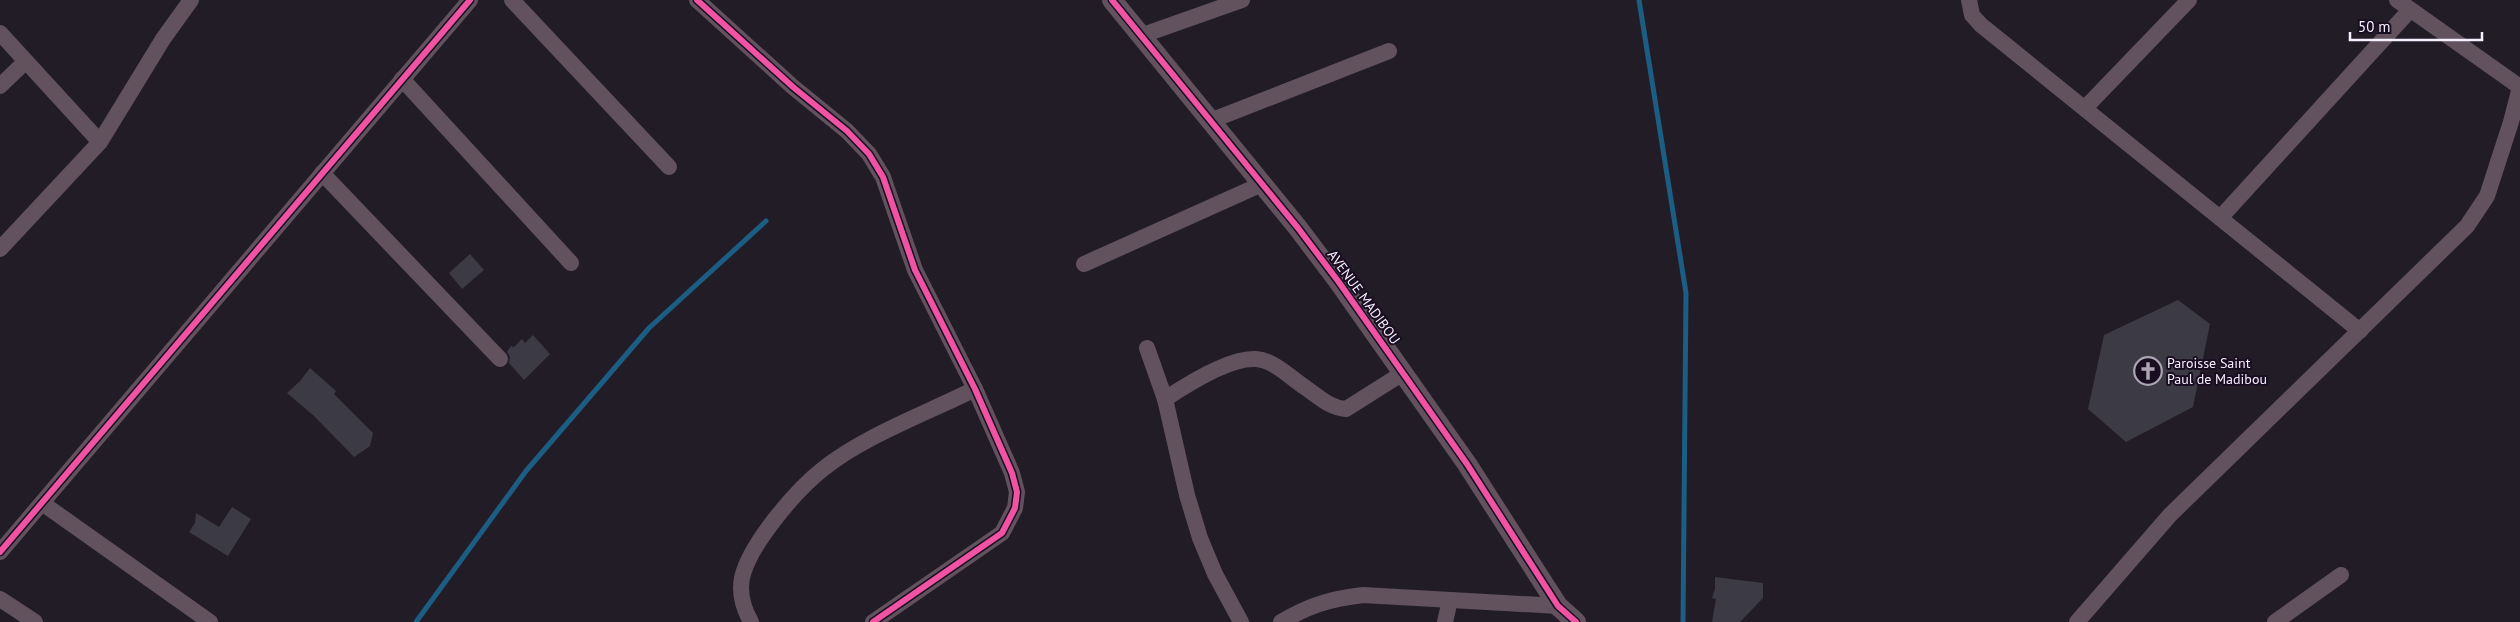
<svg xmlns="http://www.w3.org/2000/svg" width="2520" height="622" font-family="'PT Sans',sans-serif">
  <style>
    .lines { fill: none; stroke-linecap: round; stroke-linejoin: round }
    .stream { stroke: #1c5d84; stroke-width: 5 }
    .building { fill: #3c3a44 }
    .minor { stroke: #61525e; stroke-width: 16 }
    .tertiary { stroke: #61525e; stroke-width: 20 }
    .cycleway-casing { stroke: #190d22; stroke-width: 9 }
    .cycleway { stroke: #f153a3; stroke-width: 6 }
    .labels { text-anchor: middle; stroke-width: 4; stroke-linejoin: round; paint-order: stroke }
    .street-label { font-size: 14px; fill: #f6effe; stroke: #190d22 }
    .poi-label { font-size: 14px; fill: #f6effe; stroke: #190d22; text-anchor: start }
  </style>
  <rect width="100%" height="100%" fill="#221c27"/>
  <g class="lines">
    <g class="stream">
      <polyline points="1639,0 1686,293 1683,622"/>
      <polyline points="416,622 526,471 649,328 766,221"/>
    </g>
  </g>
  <g class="building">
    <polygon points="470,254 484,270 462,289 449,273"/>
    <polygon points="2178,300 2210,324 2193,407 2126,442 2088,409 2104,335"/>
    <polygon points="533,335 550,354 524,380 509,363 510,357 507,352 511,346 514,347 522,339 525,343"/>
    <polygon points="310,368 336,391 334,394 373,433 370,446 354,457 314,416 287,393 300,381"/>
    <polygon points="232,507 251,519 228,556 189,532 195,523 196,513 219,527"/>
    <polygon points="1715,577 1763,583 1763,598 1740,622 1712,622 1716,599 1712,598 1715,589"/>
  </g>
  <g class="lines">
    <g class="minor">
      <polyline points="512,0 669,167"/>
      <polyline points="697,0 793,87 847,131 869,154 883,177 915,270 975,389 1012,473 1017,492 1015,508 1002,533 873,622"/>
      <polyline points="1969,0 1972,15 1981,25 2360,331"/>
      <polyline points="2397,0 2520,87"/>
      <polyline points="0,33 100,142"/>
      <polyline points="1140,36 1242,0"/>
      <polyline points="402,79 571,263"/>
      <polyline points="0,86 25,62"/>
      <polyline points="2085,108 2189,0"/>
      <polyline points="1210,121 1389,51"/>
      <polyline points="322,173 500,359"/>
      <polyline points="2221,217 2410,10"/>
      <polyline points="0,249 100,142 163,39 191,0"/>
      <polyline points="1084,264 1262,184"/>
      <polyline points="1147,348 1165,399 1187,495 1200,538 1215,574 1241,622"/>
      <path d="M1165,399C1186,385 1230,357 1256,359C1274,360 1292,379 1306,388C1319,397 1330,408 1346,409L1403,373"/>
      <polyline points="42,503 210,622"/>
      <polyline points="0,552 470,0"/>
      <polyline points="0,599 35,622"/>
      <path d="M751,622C743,608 739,594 742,578C749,545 796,490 823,469C864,436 927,413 975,389"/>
      <path d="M1281,622C1310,605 1330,599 1363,595L1558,606"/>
      <polyline points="1445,622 1450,600"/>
      <polyline points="2077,622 2170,515 2467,226 2487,196 2511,122 2520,87"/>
      <polyline points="2275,622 2341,575"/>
    </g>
    <polyline class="tertiary" points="1112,0 1298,228 1338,281 1467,464 1558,606 1576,622"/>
    <defs>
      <g id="cycleway">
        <polyline points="697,0 793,87 847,131 869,154 883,177 915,270 975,389 1012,473 1017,492 1015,508 1002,533 873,622"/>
        <polyline points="1112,0 1298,228 1338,281 1467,464 1558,606 1576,622"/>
        <polyline points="0,552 470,0"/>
      </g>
    </defs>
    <use href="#cycleway" class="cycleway-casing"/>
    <use href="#cycleway" class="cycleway"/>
  </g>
  <defs>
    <symbol id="church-ring" viewBox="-11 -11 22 22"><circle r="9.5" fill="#190d22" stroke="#aca5b3" stroke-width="1.5"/><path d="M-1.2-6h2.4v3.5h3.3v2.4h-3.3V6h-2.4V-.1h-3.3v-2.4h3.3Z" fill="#aca5b3"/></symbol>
  </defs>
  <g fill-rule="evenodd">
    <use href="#church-ring" x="2132" y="355" width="32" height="32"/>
  </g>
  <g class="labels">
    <g class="street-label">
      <text transform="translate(1364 297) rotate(54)" y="5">AVENUE MADIBOU</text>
    </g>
    <g class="poi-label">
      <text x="2167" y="368">Paroisse Saint<tspan x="2167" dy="16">Paul de Madibou</tspan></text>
    </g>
  </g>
  <path d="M2350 32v8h132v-8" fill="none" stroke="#f6effe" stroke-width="2.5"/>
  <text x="2358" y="32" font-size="15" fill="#f6effe" stroke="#190d22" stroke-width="4" paint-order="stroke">50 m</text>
</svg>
